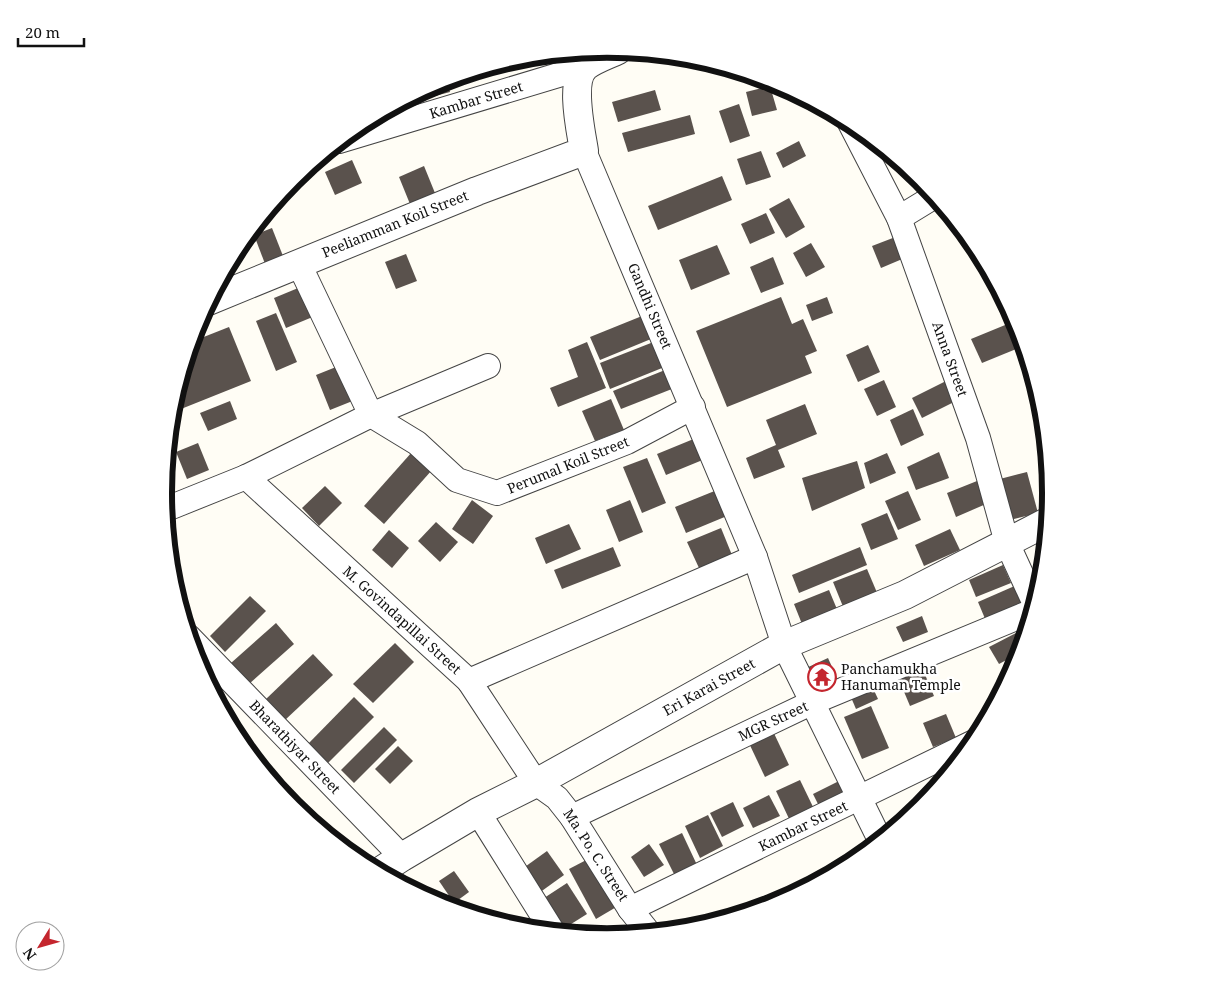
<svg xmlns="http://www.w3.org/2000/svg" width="1214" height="986" font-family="'Noto Serif',serif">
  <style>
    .building { fill: #5a524d }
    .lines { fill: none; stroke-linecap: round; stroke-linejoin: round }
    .minor-casing { stroke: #444; stroke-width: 26 }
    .tertiary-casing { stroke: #444; stroke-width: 30 }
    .minor { stroke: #fff; stroke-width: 24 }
    .tertiary { stroke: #fff; stroke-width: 28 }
    .labels { text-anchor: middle; stroke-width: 5; stroke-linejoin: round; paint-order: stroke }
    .street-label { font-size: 14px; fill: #111; stroke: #fff }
    .poi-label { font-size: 14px; fill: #111; stroke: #fff; text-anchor: start }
    .rim { fill: none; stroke: #111; stroke-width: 6 }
  </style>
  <rect width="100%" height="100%" fill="#fffdf5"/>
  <g class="building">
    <polygon points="447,80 450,92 413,102 411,96 437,82"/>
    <polygon points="770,86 777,110 752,116 746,92"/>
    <polygon points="655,90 661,110 618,122 612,102"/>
    <polygon points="739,104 750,136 730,143 719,111"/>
    <polygon points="690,115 695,134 628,152 622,133"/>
    <polygon points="799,141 806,156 783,168 776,153"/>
    <polygon points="761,151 771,177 746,185 737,159"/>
    <polygon points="352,160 362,183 335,195 325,172"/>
    <polygon points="424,166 437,198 412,209 399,177"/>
    <polygon points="722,176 732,200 658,230 648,206"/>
    <polygon points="789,198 805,227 786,238 769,209"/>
    <polygon points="766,213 775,233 750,244 741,224"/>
    <polygon points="272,228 285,261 267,269 254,235"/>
    <polygon points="898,236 907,257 881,268 872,246"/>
    <polygon points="811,243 825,267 806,277 793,253"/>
    <polygon points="717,245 730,274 691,290 679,260"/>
    <polygon points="406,254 417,281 396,289 385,262"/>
    <polygon points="773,257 784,284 761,293 750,267"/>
    <polygon points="303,286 315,316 286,328 274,298"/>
    <polygon points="781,297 792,324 803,319 817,351 805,356 812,373 727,407 696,331"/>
    <polygon points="827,297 833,313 812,321 806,305"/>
    <polygon points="276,313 297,362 276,371 256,321"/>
    <polygon points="642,316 651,339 600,360 590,337"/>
    <polygon points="1010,323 1021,347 982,363 971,339"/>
    <polygon points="229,327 251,381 171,413 191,342"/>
    <polygon points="656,341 667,366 610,389 600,363"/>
    <polygon points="587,342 606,388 558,407 550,388 578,377 568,350"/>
    <polygon points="868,345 880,372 858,382 846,355"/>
    <polygon points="1028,357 1035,382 1031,384 1021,361"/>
    <polygon points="341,365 355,400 330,410 316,375"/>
    <polygon points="670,368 677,387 621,409 613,391"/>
    <polygon points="884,380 896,407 877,416 864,389"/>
    <polygon points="946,381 956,401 922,418 912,398"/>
    <polygon points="611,399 624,430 595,441 582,411"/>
    <polygon points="230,401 237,419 208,431 200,413"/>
    <polygon points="805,404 817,434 778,450 785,467 754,479 746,458 776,445 766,420"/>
    <polygon points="913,409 924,435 901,446 890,420"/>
    <polygon points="696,438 705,459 666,475 657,454"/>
    <polygon points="198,443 209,470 187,479 176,452"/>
    <polygon points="412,452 432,470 384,524 364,506"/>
    <polygon points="939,452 949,478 916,490 907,467"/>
    <polygon points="887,453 896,473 870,484 864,463"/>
    <polygon points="647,458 666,503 642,513 623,467"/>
    <polygon points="857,461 865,488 812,511 802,478"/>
    <polygon points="1027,472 1038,513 1006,521 996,480"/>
    <polygon points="977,481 986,504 956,517 947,493"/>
    <polygon points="325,486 342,503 319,526 302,508"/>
    <polygon points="717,490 727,516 686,533 675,507"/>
    <polygon points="908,491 921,520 898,530 885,501"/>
    <polygon points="472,500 493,516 473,544 452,529"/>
    <polygon points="630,500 643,532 619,542 606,510"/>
    <polygon points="887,513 898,539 871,550 861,524"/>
    <polygon points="436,522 458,542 440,562 418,541"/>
    <polygon points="569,524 581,549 546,564 535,538"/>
    <polygon points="721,528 732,555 699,568 687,542"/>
    <polygon points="950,529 960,550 924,566 915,545"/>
    <polygon points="389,530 409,548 392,568 372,550"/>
    <polygon points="613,547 621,566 562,589 554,570"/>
    <polygon points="860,547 867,565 799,593 792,575"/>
    <polygon points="1003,565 1011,583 976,597 969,580"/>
    <polygon points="867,569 878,595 844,609 833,582"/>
    <polygon points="1019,584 1027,604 986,621 978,602"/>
    <polygon points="829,590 839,614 804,629 794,604"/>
    <polygon points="250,596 266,611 225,652 210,636"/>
    <polygon points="922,616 928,632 903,642 896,627"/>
    <polygon points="276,623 294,644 249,684 231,663"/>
    <polygon points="1022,630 1026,636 1021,652 999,664 989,647"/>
    <polygon points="395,643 414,662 373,703 353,684"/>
    <polygon points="313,654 333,675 284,721 265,700"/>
    <polygon points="828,658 840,685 816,696 804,669"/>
    <polygon points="921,665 934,696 910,706 897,675"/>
    <polygon points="203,676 224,695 217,702 208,685"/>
    <polygon points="872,686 878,699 856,709 850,695"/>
    <polygon points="354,697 374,717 326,765 307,745"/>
    <polygon points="871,706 889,748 862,759 844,717"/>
    <polygon points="946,714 956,738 933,747 923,723"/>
    <polygon points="384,727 397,740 354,783 341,770"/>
    <polygon points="771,727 789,765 765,777 747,739"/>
    <polygon points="398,746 413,761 390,784 375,769"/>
    <polygon points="800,780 815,811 791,823 776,791"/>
    <polygon points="839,781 847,798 821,810 813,794"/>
    <polygon points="769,795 780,816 753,828 743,808"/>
    <polygon points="733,802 744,826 722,837 710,813"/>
    <polygon points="708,815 723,846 700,858 685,826"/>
    <polygon points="682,833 697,865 675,876 659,844"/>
    <polygon points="649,844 664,865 644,877 631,857"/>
    <polygon points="547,851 564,875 539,893 522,869"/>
    <polygon points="592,857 618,906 596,919 569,869"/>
    <polygon points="454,871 469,892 454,903 439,881"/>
    <polygon points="567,883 587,914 560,931 541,900"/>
  </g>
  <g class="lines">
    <defs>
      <g id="minor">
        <polyline points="849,121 899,218 978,438 1007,543 1035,604"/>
        <polyline points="339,141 585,67 578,52"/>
        <polyline points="584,151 755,557 784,645 880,840"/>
        <polyline points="899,218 935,196"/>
        <polyline points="299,264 371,415 417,443 457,480 497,493 627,442 693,407"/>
        <polyline points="246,477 469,681 536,783 557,798 572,817 630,909 649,933"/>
        <polyline points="164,510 246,477 371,415 488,366"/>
        <polyline points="189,637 402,857"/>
        <polyline points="469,681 755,557"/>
        <polyline points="478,812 553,932"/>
        <polyline points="572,817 811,703 1033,611"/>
        <polyline points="630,909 974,742"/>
      </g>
      <g id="tertiary">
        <path d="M208,301L477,191L584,151C581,131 569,80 586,66C595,59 608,55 618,50"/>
        <polyline points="379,872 402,857 478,812 536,783 784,645 905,595 1049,521"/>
      </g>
    </defs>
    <use href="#minor" class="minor-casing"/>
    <use href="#tertiary" class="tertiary-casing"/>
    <use href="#minor" class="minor"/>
    <use href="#tertiary" class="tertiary"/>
  </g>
  <defs>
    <symbol id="temple-ring" viewBox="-11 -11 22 22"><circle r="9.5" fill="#fff" stroke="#c4262e" stroke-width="1.5"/><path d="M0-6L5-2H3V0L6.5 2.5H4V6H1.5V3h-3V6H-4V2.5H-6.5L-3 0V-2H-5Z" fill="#c4262e"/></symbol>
  </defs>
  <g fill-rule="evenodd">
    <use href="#temple-ring" x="806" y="661" width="32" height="32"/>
  </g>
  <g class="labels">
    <g class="street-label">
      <text transform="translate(476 100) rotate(-17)" y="5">Kambar Street</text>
      <text transform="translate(395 224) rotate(-22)" y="5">Peeliamman Koil Street</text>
      <text transform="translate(650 306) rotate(67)" y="5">Gandhi Street</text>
      <text transform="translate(950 359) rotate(70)" y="5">Anna Street</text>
      <text transform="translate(568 465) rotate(-22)" y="5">Perumal Koil Street</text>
      <text transform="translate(402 620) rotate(42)" y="5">M. Govindapillai Street</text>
      <text transform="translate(709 687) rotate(-29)" y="5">Eri Karai Street</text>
      <text transform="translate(773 721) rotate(-25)" y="5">MGR Street</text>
      <text transform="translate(295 747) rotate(46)" y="5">Bharathiyar Street</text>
      <text transform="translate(803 826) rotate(-26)" y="5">Kambar Street</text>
      <text transform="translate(596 855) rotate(57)" y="5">Ma. Po. C. Street</text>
    </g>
    <g class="poi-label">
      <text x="841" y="674">Panchamukha<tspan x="841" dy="16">Hanuman Temple</tspan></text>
    </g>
  </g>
  <path d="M0 0H1214V986H0ZM172 493a435 435 0 1 1 870 0a435 435 0 1 1-870 0Z" fill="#fff" fill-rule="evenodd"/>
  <path class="rim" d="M172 493a435 435 0 1 1 870 0a435 435 0 1 1-870 0Z"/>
  <g transform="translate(40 946) rotate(233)"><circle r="24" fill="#ffffff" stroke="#a0a0a0"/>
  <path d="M0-4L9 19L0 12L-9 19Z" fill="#c4262e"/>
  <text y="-8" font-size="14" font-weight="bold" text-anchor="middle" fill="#111111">N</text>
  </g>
  <path d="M18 38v8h66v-8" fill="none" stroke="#111111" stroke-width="2.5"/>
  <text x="25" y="38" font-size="15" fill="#111111" stroke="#ffffff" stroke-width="4" paint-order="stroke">20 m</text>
</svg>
